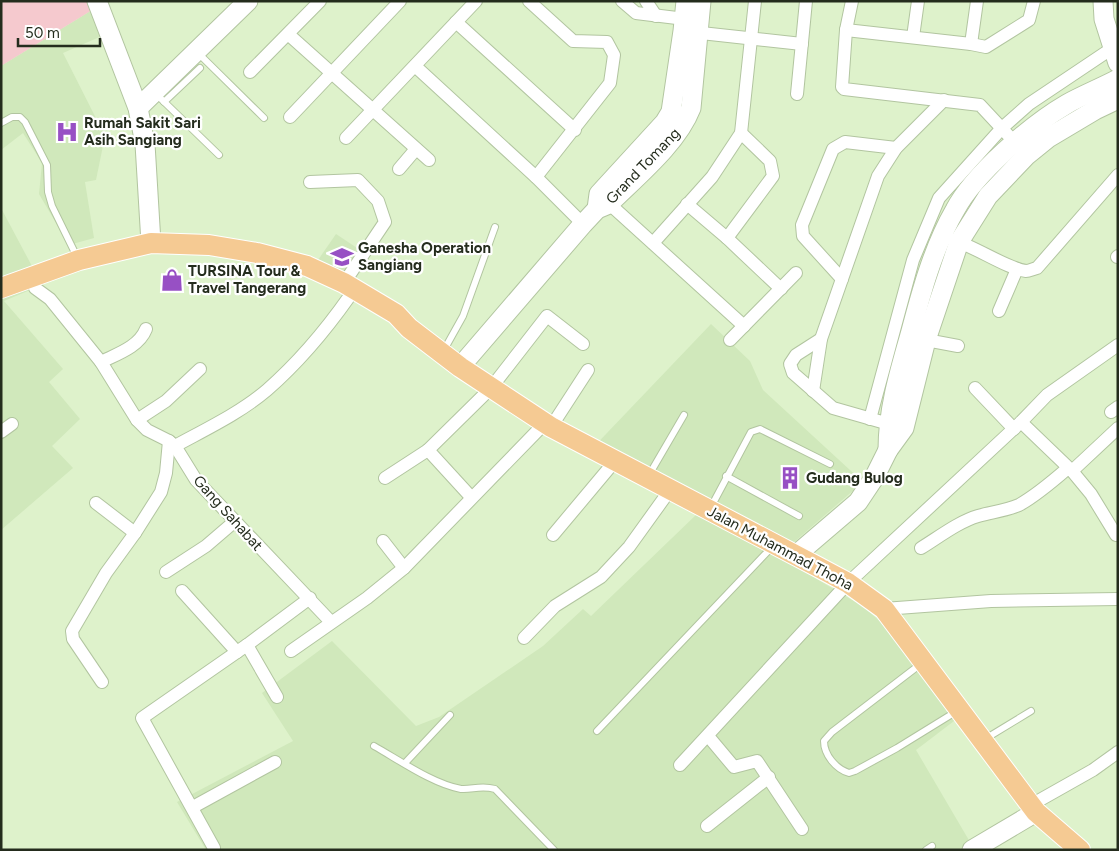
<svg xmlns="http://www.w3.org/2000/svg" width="1119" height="851" font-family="Figtree,sans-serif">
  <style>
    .built { fill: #d0e8bb }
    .green { fill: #f5c9ce }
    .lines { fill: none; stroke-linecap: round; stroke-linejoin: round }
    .lane-casing { stroke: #b2c5a0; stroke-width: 8 }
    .street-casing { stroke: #b2c5a0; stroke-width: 14 }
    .secondary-casing { stroke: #b2c5a0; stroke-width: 21 }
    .primary-casing { stroke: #fff; stroke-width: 22 }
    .lane { stroke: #fff; stroke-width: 6 }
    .street { stroke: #fff; stroke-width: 12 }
    .secondary { stroke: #fff; stroke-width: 19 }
    .primary { stroke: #f5ca93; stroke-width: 20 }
    .labels { text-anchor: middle; stroke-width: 4.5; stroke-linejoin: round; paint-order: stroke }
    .poi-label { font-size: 15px; font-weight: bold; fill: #242c1d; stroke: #fff; text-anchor: start }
    .street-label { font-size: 15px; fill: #242c1d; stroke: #fff }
  </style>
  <rect width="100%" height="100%" fill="#def2cb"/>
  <g class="built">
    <polygon points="97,7 111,32 63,53 105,136 96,180 85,182 94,238 69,245 39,194 42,163 23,133 1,150 1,66"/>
    <polygon points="1,208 42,285 4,301 63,369 49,382 80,419 52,446 73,468 1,530"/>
    <polygon points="336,234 363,252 345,277 316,263"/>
    <polygon points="711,324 750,361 763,390 863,482 778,556 864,607 906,645 958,718 916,750 970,842 958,850 206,850 177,802 293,741 262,693 332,641 416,726 439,717 543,646 583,609 591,616 698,513 585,456"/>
  </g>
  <polygon class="green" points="1,1 94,1 97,7 1,66"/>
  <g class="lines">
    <defs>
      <g id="lane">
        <polyline points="197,52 264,118"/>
        <polyline points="155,93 219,155"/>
        <polyline points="164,102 200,68"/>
        <polyline points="1,123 12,117 20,117 25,122 47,165 48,192 52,206 78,259"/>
        <polyline points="444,350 463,316 495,227"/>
        <polyline points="649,475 684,415"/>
        <polyline points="726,476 799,516"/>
        <polyline points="711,507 751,432 760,429 830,464"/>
        <path d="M922,663L832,732L824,741C824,755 836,769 849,773L855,771L897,748L957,711"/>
        <polyline points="597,731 772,547"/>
        <polyline points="985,739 1031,711"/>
        <path d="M374,746C399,760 433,784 461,789C472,790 480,785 495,789L554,850"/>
        <polyline points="405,763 450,715"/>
        <polyline points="926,850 932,846"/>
      </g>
      <g id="street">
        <polyline points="529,1 573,41 607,42 614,55 610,83 536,177"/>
        <polyline points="622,1 636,13 685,19"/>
        <polyline points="646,1 656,16"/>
        <polyline points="852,1 846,30 842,87 844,89 980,105 1020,148"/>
        <polyline points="456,22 575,130"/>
        <polyline points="846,30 971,44 986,47 1029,20 1034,1"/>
        <polyline points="692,32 802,44"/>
        <polyline points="288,34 429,160"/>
        <polyline points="913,37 918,1"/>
        <polyline points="971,44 977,1"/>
        <polyline points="415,66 536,177 583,224"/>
        <polyline points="250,72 320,1"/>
        <polyline points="797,94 806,1"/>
        <polyline points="290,117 400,1"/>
        <polyline points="346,138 476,1"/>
        <polyline points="399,169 416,149"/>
        <polyline points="310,182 358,180 378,201 385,222 344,283"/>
        <polyline points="604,199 744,326"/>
        <polyline points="687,204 727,238 781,289"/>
        <polyline points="727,238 773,176 770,161 741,133"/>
        <path d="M953,240C974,246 1008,269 1026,271C1029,271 1033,269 1037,268L1118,175"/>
        <polyline points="653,243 712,177 741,133 755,1"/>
        <polyline points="1117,257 1118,256"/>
        <polyline points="842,279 803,236 802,225 833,149 845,142 896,148"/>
        <polyline points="35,288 50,299 101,362 137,420 147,430 169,441 175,446 196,480 331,622"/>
        <polyline points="999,311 1017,269"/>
        <polyline points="821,339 796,355 790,364 793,373 833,408 896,426"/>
        <polyline points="730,340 796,273"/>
        <polyline points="926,340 958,346"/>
        <path d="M101,362C117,354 139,347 146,329"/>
        <polyline points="975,388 1014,429"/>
        <polyline points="813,391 821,339 878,176 896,148 944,100"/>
        <polyline points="1111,412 1118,407"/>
        <polyline points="870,419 913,260 939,198 1002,128 1029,104 1111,49"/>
        <polyline points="137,420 166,401 200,369"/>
        <polyline points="1021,422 1072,471 1091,494 1116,535"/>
        <polyline points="551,427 588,370"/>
        <polyline points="1,432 12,424"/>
        <path d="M175,446C206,429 240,413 267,390C299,362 325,331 349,297"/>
        <polyline points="428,450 471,497"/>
        <polyline points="1072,471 1118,428"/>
        <polyline points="385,478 428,450 491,388 547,316 583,344"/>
        <polyline points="96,503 135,533"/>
        <polyline points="553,535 615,461"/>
        <polyline points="383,541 404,568"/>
        <path d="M921,548C939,537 958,522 978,516C992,512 1005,511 1019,505C1037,495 1053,481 1068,468"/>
        <polyline points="166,572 206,546 234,522"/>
        <polyline points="182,591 237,652"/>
        <polyline points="884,609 991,601 1118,599"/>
        <polyline points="524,638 555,606 601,577 629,547 670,490"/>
        <polyline points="247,645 277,697"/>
        <polyline points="291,651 367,598 404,568 545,423"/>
        <polyline points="102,682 73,639 72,631 106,573 135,533 161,492 166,473 169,441"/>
        <polyline points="708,736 734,767 757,761 802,829"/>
        <polyline points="680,765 848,583 1021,422 1047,395 1118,345"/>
        <polyline points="1031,805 1093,770 1118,752"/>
        <polyline points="193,807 275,762"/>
        <polyline points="707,826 769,777"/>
        <polyline points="214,848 142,718 247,645 310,598"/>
      </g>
      <g id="secondary">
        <polyline points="97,1 138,108 145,144 151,243"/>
        <polyline points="1103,1 1104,19 1118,63"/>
        <polyline points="138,108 248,1"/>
        <polyline points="597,209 599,194 665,122 671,112 683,31 686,1"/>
        <path d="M460,367L583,224L597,209L609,204C636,177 677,144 691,108L701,1"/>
        <path d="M888,450C888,410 899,373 910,335C921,293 933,248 955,210C974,174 1031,125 1067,104C1083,95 1101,88 1118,79"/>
        <polyline points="796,555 858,502 874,478 888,450 904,428 926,340 959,242 988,196 1027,155 1048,138 1095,110 1118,99"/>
        <polyline points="972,850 1036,812"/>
      </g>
      <polyline id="primary" points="1,288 79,260 151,243 209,245 257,253 307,266 344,283 396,314 409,328 460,367 551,427 818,567 848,583 884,609 1036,812 1080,850"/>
    </defs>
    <use href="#lane" class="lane-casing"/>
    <use href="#street" class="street-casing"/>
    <use href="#secondary" class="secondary-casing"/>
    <use href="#primary" class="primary-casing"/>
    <use href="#lane" class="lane"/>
    <use href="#street" class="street"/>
    <use href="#secondary" class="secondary"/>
    <use href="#primary" class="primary"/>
  </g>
  <defs>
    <symbol id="hospital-bare" viewBox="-9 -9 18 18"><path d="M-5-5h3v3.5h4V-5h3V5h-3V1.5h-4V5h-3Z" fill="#9750c4" stroke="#fff" stroke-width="2.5" paint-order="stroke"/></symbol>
    <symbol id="school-bare" viewBox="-9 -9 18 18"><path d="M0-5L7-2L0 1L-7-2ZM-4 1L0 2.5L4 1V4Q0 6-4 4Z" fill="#9750c4" stroke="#fff" stroke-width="2.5" paint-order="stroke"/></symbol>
    <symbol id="shop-bare" viewBox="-9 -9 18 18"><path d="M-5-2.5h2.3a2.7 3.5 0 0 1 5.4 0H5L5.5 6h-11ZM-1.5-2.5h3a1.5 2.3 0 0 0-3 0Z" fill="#9750c4" stroke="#fff" stroke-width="2.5" paint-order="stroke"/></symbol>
    <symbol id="building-bare" viewBox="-9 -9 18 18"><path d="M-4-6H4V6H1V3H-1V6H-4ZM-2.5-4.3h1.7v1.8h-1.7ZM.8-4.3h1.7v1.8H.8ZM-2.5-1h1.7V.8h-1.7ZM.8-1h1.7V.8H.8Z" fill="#9750c4" stroke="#fff" stroke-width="2.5" paint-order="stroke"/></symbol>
  </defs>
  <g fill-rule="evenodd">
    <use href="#hospital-bare" x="51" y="116" width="32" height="32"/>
    <use href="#school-bare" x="326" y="241" width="32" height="32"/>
    <use href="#shop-bare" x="156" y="264" width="32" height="32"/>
    <use href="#building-bare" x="774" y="462" width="32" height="32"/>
  </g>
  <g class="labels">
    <g class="poi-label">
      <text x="84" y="128">Rumah Sakit Sari<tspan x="84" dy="17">Asih Sangiang</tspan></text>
      <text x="358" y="253">Ganesha Operation<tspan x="358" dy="17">Sangiang</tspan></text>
      <text x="188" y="276">TURSINA Tour &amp;<tspan x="188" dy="17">Travel Tangerang</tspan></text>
      <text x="806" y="483">Gudang Bulog</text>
    </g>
    <g class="street-label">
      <text transform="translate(643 166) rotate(-46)" y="5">Grand Tomang</text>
      <text transform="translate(228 513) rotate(48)" y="5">Gang Sahabat</text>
      <text transform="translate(780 548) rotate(28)" y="5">Jalan Muhammad Thoha</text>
    </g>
  </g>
  <rect width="1119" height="851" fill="none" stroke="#242c1d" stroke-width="5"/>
  <path d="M18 38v8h82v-8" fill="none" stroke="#242c1d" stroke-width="2.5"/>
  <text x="25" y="38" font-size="15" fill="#242c1d" stroke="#ffffff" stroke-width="4" paint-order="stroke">50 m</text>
</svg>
